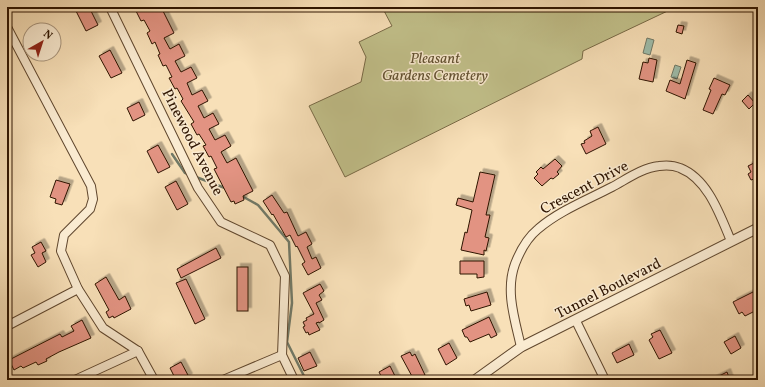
<svg xmlns="http://www.w3.org/2000/svg" width="765" height="387" font-family="Vollkorn,serif">
  <style>
    .green { fill: #c2c18b; stroke: #786a46 }
    .water { fill: #9ebdab; stroke: #717967 }
    .lines { fill: none; stroke-linecap: round; stroke-linejoin: round }
    .stream { stroke: #717967; stroke-width: 2.5 }
    .building { fill: #e29382; stroke: #2e1400; filter: url(#shadow) }
    .minor-casing { stroke: #60472e; stroke-width: 10 }
    .tertiary-casing { stroke: #60472e; stroke-width: 11 }
    .minor { stroke: #faebd1; stroke-width: 8 }
    .tertiary { stroke: #faebd1; stroke-width: 9 }
    .labels { text-anchor: middle; stroke-width: 3; stroke-linejoin: round; paint-order: stroke }
    .park-label { font-size: 15px; font-style: italic; fill: #625131; stroke: #faebd1 }
    .street-label { font-size: 15px; fill: #2e1400; stroke: #faebd1 }
  </style>
  <defs>
    <filter id="shadow"><feDropShadow dx="3.5" dy="-3.5" stdDeviation="0" flood-color="#0004"/></filter>
  </defs>
  <rect width="100%" height="100%" fill="#f8e0b8"/>
  <filter id="stains"><feTurbulence type="fractalNoise" baseFrequency=".005" numOctaves="4"/><feColorMatrix values="0 0 0 0 .2 0 0 0 0 .09 0 0 0 0 .02 0 0 0 .5 -.17"/></filter>
  <radialGradient id="worn" r=".72"><stop offset=".6" stop-color="#630" stop-opacity="0"/><stop offset="1" stop-color="#630" stop-opacity=".3"/></radialGradient>
  <polygon class="green" points="382,7 676,7 583,51 582,59 345,177 309,106 361,82 366,57 359,42 392,26"/>
  <g class="water">
    <polygon points="647,38 654,40 650,55 643,53"/>
    <polygon points="675,65 681,67 677,79 671,77"/>
  </g>
  <g class="lines">
    <g class="stream">
      <polyline points="172,154 185,173 189,175"/>
      <polyline points="196,177 225,188"/>
      <polyline points="240,195 258,205 289,242 292,303 287,342 306,380"/>
    </g>
  </g>
  <g class="building">
    <polygon points="74,7 89,7 98,25 86,31"/>
    <polygon points="137,7 161,7 174,33 164,38 170,49 179,44 185,56 175,61 181,72 191,67 197,78 187,83 192,95 202,90 208,101 198,106 204,118 213,113 219,124 209,129 215,140 225,135 231,146 221,152 227,163 236,158 253,191 243,196 244,200 235,204 234,201 231,202 214,169 217,168 211,156 209,157 203,146 206,145 199,134 197,135 191,124 194,122 181,101 183,99 177,88 175,89 169,78 172,77 166,65 163,66 158,55 160,54 155,42 152,44 147,33 150,31 144,20 141,21 136,11 138,9"/>
    <polygon points="678,25 684,26 682,34 676,32"/>
    <polygon points="110,50 122,73 111,78 99,56"/>
    <polygon points="649,58 657,60 653,82 639,79 643,62 648,63"/>
    <polygon points="687,60 696,63 685,99 666,91 670,80 680,84"/>
    <polygon points="714,78 730,85 725,95 722,94 713,114 703,110 711,90 709,89"/>
    <polygon points="748,95 755,103 749,109 742,101"/>
    <polygon points="139,102 145,115 133,121 127,108"/>
    <polygon points="598,127 606,144 586,154 581,144 585,143 584,141 592,136 590,131"/>
    <polygon points="158,145 170,167 158,173 147,151"/>
    <polygon points="555,159 562,166 557,172 559,174 553,179 551,178 542,186 534,178 538,174 536,172 541,167 543,169"/>
    <polygon points="758,161 758,185 754,179 751,180 748,174 751,172 748,166"/>
    <polygon points="480,172 495,175 486,215 490,215 485,237 489,238 486,251 484,250 484,255 461,250 465,232 467,233 472,210 456,205 458,198 473,202"/>
    <polygon points="56,180 70,184 62,205 55,203 56,199 50,197"/>
    <polygon points="176,181 188,204 177,210 165,187"/>
    <polygon points="272,195 284,213 287,212 298,236 306,232 312,244 307,247 312,259 316,257 321,268 308,275 302,264 305,262 297,246 296,247 290,235 286,237 273,214 272,215 263,201"/>
    <polygon points="41,242 46,251 42,253 46,262 38,267 31,255 35,253 32,247"/>
    <polygon points="216,248 221,258 181,278 177,269"/>
    <polygon points="460,261 484,261 484,277 477,278 477,274 460,274"/>
    <rect x="237" y="267" width="11" height="44"/>
    <polygon points="106,277 119,300 125,296 131,309 114,318 113,316 109,318 106,312 109,310 95,284"/>
    <polygon points="186,279 205,319 195,324 176,283"/>
    <polygon points="320,284 324,291 319,295 322,300 316,303 324,320 319,323 319,322 316,323 320,330 309,335 308,332 306,333 303,327 305,326 303,322 307,320 306,318 314,314 303,293"/>
    <polygon points="487,292 491,305 471,311 469,305 466,306 464,299"/>
    <polygon points="753,292 758,302 758,304 755,306 757,310 745,316 742,312 739,314 733,302"/>
    <polygon points="489,317 497,335 491,338 489,334 470,342 467,337 465,337 462,330"/>
    <polygon points="82,320 91,338 59,352 46,359 47,361 38,365 36,362 23,368 21,366 14,370 9,360 60,334 62,337 74,331 71,326"/>
    <polygon points="660,330 672,353 659,359 649,340 653,337 651,334"/>
    <polygon points="735,336 741,348 731,354 724,342"/>
    <polygon points="449,343 457,358 446,365 438,349"/>
    <polygon points="629,344 634,355 617,363 612,353"/>
    <polygon points="310,352 317,366 304,371 298,358"/>
    <polygon points="410,352 412,356 415,354 425,375 416,380 414,380 401,356"/>
    <polygon points="181,362 189,377 184,380 176,380 170,368"/>
    <polygon points="390,366 397,380 383,380 379,372"/>
    <polygon points="727,372 730,380 711,380"/>
  </g>
  <g class="lines">
    <defs>
      <g id="minor">
        <polyline points="110,7 198,188 221,222 270,245 285,276 282,355 294,380"/>
        <polyline points="7,27 91,186 93,199 90,209 64,235 61,251 78,289 103,328 138,351 154,380"/>
        <polyline points="576,321 605,380"/>
        <polyline points="7,326 78,289"/>
        <path d="M521,347C515,320 505,291 515,264C520,251 527,238 538,229C559,211 587,200 612,187C627,179 642,168 659,166C666,165 673,165 680,168C708,179 720,215 731,241"/>
        <polyline points="75,380 138,351"/>
        <polyline points="223,380 282,355"/>
      </g>
      <polyline id="tertiary" points="475,380 521,347 758,228"/>
    </defs>
    <use href="#minor" class="minor-casing"/>
    <use href="#tertiary" class="tertiary-casing"/>
    <use href="#minor" class="minor"/>
    <use href="#tertiary" class="tertiary"/>
  </g>
  <g class="labels">
    <g class="park-label">
      <text x="435" y="63">Pleasant<tspan x="435" dy="17">Gardens Cemetery</tspan></text>
    </g>
    <g class="street-label">
      <text transform="translate(193 142) rotate(63)" y="5">Pinewood Avenue</text>
      <text transform="translate(584 187) rotate(-28)" y="5">Crescent Drive</text>
      <text transform="translate(608 288) rotate(-27)" y="5">Tunnel Boulevard</text>
    </g>
  </g>
  <rect width="765" height="387" fill="none" stroke="#f8e0b8" stroke-width="24"/>
  <rect x="8" y="8" width="749" height="371" fill="none" stroke="#2e1400" stroke-width="2"/>
  <rect x="12" y="12" width="741" height="363" fill="none" stroke="#2e1400"/>
  <g transform="translate(42 42) rotate(39)"><circle r="19" fill="#faebd1" stroke="#a8957d"/>
  <path d="M0-3L7 15L0 10L-7 15Z" fill="#8f2418"/>
  <text y="-6" font-size="11" font-weight="bold" text-anchor="middle" fill="#2e1400">N</text>
  </g>
  <rect width="100%" height="100%" filter="url(#stains)"/>
  <rect width="100%" height="100%" fill="url(#worn)"/>
</svg>
